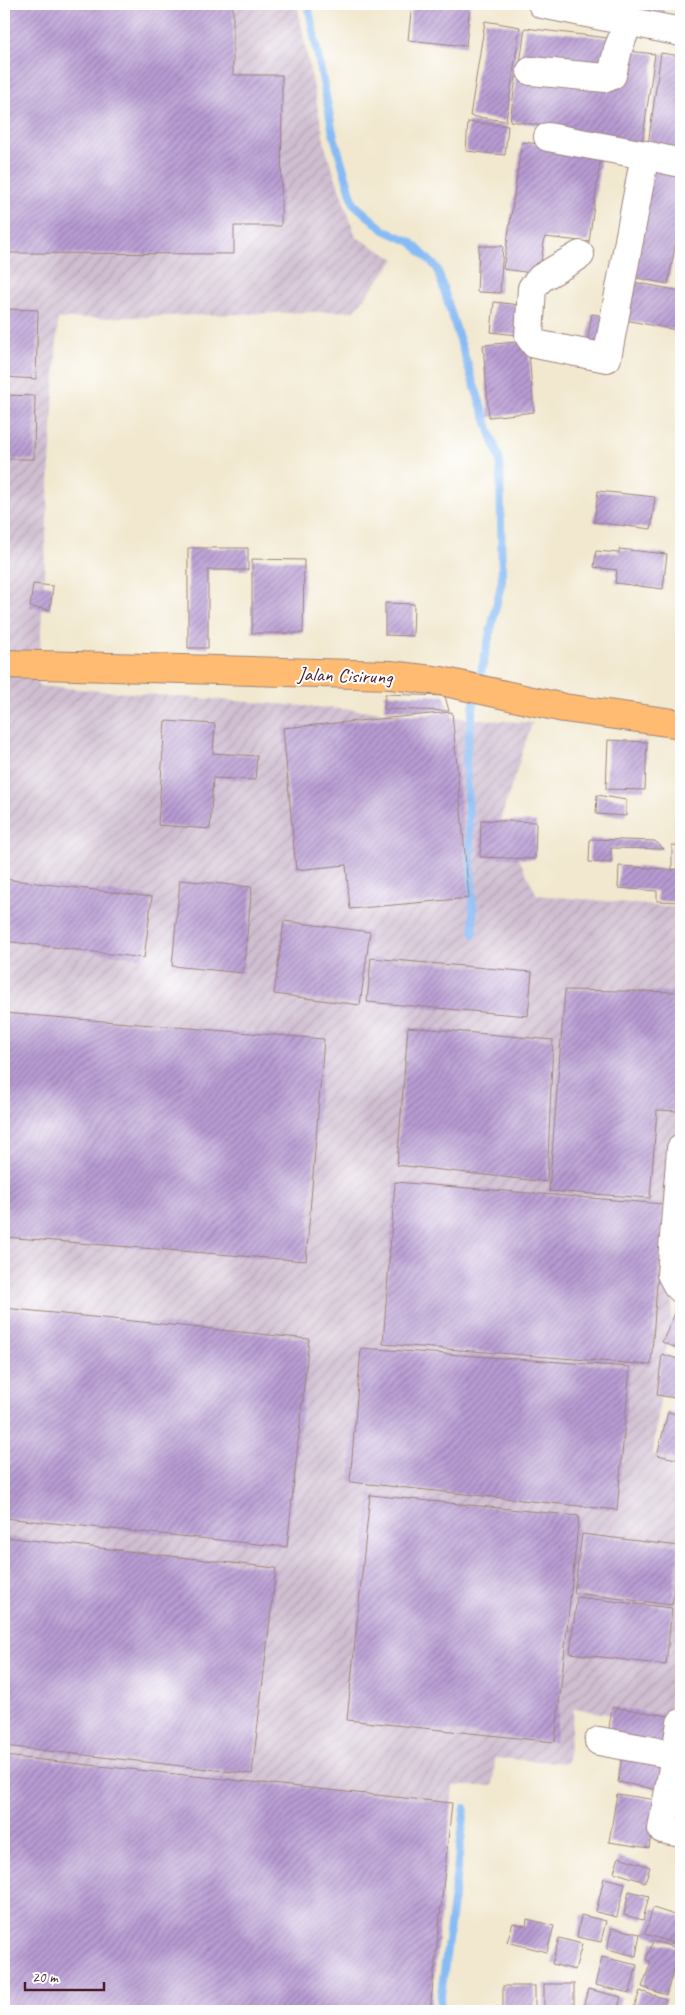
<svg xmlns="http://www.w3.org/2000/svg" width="685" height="2015" font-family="Caveat,sans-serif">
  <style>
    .industrial { fill: url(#industrial-furrows) }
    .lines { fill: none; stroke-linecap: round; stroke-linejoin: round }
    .stream { stroke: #87bbf5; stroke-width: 8 }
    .building { fill: url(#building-hatch) }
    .minor-casing { stroke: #9e847d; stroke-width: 30 }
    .major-casing { stroke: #9e847d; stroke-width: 30 }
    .minor { stroke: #fff; stroke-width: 28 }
    .major { stroke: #ffbb71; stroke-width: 28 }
    .labels { text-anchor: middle; stroke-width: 4; stroke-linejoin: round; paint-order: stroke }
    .street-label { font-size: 20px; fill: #4a1f2b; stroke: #fff }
  </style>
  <defs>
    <pattern id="industrial-furrows" width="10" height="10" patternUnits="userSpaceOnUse" patternTransform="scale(1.25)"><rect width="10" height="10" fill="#cfbdd0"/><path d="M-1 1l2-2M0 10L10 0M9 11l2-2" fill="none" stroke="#b3a2b3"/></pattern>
    <pattern id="building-hatch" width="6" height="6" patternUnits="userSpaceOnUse" patternTransform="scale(1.25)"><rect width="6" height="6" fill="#b79bd3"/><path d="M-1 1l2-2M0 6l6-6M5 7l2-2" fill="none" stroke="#977eab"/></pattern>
  </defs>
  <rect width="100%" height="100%" fill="#fff"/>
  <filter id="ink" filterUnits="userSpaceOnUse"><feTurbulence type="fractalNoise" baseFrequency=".02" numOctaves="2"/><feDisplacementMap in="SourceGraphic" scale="10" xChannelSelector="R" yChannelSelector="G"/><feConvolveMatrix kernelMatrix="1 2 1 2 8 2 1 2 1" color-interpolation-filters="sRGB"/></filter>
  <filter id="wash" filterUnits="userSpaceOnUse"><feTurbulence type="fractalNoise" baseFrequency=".0096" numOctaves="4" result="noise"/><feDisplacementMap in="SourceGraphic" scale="20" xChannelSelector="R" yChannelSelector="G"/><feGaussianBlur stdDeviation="1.12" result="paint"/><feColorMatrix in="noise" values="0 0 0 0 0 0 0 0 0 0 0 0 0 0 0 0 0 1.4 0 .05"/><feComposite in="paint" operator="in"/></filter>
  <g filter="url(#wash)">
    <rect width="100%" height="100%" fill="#f1e8cf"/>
    <polygon class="industrial" points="4,4 297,4 326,150 356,237 395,259 354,311 58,319 38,686 532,723 500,821 537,895 681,908 681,1240 653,1454 681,1459 681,1634 667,1725 574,1708 567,1763 495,1758 493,1786 453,1786 431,2011 4,2011"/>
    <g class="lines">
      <g class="stream">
        <polyline points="308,4 333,133 354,204 384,230 411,242 437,268 473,382 500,461 502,580 473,708 466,757 474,934"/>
        <polyline points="443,2011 440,2003 465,1808"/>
      </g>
    </g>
    <g id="blocks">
      <g class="building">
        <polygon points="4,4 233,4 233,75 282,75 281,226 234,226 234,254 4,253"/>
        <polygon points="412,4 470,4 466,46 408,40"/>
        <polygon points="601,4 664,4 663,15"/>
        <polygon points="485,21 520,27 506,121 470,116"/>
        <polygon points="525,28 616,39 611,73 520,64"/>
        <polygon points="619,50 655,54 641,150 605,135 510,121 516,77 612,91"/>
        <polygon points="661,53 681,56 681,160 647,152"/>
        <polygon points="468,122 508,126 505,155 466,151"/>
        <polygon points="522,142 557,146 601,155 589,242 545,237 539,274 503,269"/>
        <polygon points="648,167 681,173 681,215 668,284 627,276"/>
        <polygon points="479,246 503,246 500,293 477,292"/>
        <polygon points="628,281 681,291 681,331 620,319"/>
        <polygon points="494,302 529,306 526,336 491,332"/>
        <polygon points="4,309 38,310 36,379 4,377"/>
        <polygon points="592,314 612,317 606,352 586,348"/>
        <polygon points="528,341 534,412 489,417 483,345"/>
        <polygon points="4,395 35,396 34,459 4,459"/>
        <polygon points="598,491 655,497 651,529 594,522"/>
        <polygon points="188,548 248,548 248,570 208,570 208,648 188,648"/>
        <polygon points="619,549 667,554 663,589 615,583 617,570 594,567 596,551 619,553"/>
        <polygon points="252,559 304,560 303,633 252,633"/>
        <polygon points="33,584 53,586 50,610 30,607"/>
        <polygon points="385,603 414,604 413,636 385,635"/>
        <polygon points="385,694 445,696 449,711 384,709"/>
        <polygon points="452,712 469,898 350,909 346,865 296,870 283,728"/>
        <polygon points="165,721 215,724 213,753 257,756 255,780 213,778 210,829 158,825"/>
        <polygon points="608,740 647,742 645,790 606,789"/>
        <polygon points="597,795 626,800 626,816 596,814"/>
        <polygon points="678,800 681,800 681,827 676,826"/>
        <polygon points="481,820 536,822 535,859 480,857"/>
        <polygon points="590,839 655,841 664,849 611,848 611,863 589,862"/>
        <polygon points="672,845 681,846 681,868 672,870"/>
        <polygon points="619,866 681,870 681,902 657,901 657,891 618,888"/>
        <polygon points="4,879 152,897 144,958 4,941"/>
        <polygon points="180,880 252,887 243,973 172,966"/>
        <polygon points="284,921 370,932 360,1005 274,994"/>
        <polygon points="371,958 532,972 528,1016 367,1002"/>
        <polygon points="565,990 681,992 679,1111 657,1110 650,1198 549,1191"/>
        <polygon points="4,1013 324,1039 306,1261 4,1237"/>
        <polygon points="408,1027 553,1040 547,1182 397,1165"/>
        <polygon points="395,1182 663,1204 651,1365 383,1344"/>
        <polygon points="680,1303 681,1304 681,1350 662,1342"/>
        <polygon points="4,1308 309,1339 287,1547 4,1518"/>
        <polygon points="361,1348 630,1367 617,1510 350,1482"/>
        <polygon points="662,1354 681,1360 681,1399 657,1395"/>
        <polygon points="668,1412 681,1415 681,1460 657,1455"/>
        <polygon points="370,1495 579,1516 555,1742 347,1720"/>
        <polygon points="582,1534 679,1546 672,1605 574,1593"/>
        <polygon points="4,1537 276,1568 252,1774 4,1746"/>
        <polygon points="577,1597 672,1608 666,1665 570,1653"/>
        <polygon points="612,1707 670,1716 666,1744 608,1736"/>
        <polygon points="4,1756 452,1803 430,2011 4,2011"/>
        <polygon points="622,1756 669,1764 664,1791 618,1782"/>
        <polygon points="617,1794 657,1800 649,1848 609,1842"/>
        <polygon points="679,1800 681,1800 681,1822 675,1821"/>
        <polygon points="619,1857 650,1867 645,1882 614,1872"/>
        <polygon points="604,1878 625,1883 617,1917 596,1912"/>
        <polygon points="629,1891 649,1896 643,1920 624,1915"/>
        <polygon points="653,1908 681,1917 681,1930 677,1944 645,1934"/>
        <polygon points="581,1915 606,1921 601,1942 577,1937"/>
        <polygon points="527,1919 554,1926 547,1952 507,1942 513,1923 526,1926"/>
        <polygon points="612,1928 640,1934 636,1956 607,1949"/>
        <polygon points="559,1938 582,1944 575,1970 552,1964"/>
        <polygon points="653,1941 680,1949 666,1995 642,1987 651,1962 646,1960"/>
        <polygon points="602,1957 637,1965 630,1993 595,1985"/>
        <polygon points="681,1983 681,2005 674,2003"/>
        <rect x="544" y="1984" width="30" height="27"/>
        <rect x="503" y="1986" width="32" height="25"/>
        <polygon points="588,1989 621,1997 617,2011 582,2011"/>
        <polygon points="640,1991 666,1999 662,2011 633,2011"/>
      </g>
    </g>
  </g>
  <g filter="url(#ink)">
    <use href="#blocks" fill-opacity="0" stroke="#9e847d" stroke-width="1"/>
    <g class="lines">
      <defs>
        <g id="minor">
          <polyline points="542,4 681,32"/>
          <polyline points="531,71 606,78 612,75 618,49 629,21"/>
          <polyline points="548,137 645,155 681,163"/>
          <polyline points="580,255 541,278 532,288 529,336 535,344 607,358 645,155"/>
          <polyline points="681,1149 671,1274 677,1285 681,1289"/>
          <polyline points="681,1723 662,1829 681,1833"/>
          <polyline points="599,1741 675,1755"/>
        </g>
        <polyline id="major" points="4,664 390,675 441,681 564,708 681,724"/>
      </defs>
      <use href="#minor" class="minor-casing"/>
      <use href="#major" class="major-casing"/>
      <use href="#minor" class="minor"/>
      <use href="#major" class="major"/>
    </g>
  </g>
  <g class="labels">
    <g class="street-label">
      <text transform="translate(345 675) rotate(2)" y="7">Jalan Cisirung</text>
    </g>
  </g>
  <rect width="685" height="2015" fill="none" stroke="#fff" stroke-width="20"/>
  <path d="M25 1982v8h79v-8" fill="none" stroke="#4a1f2b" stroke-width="2.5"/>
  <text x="32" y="1982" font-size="15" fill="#4a1f2b" stroke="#ffffff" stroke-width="4" paint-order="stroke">20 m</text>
</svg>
